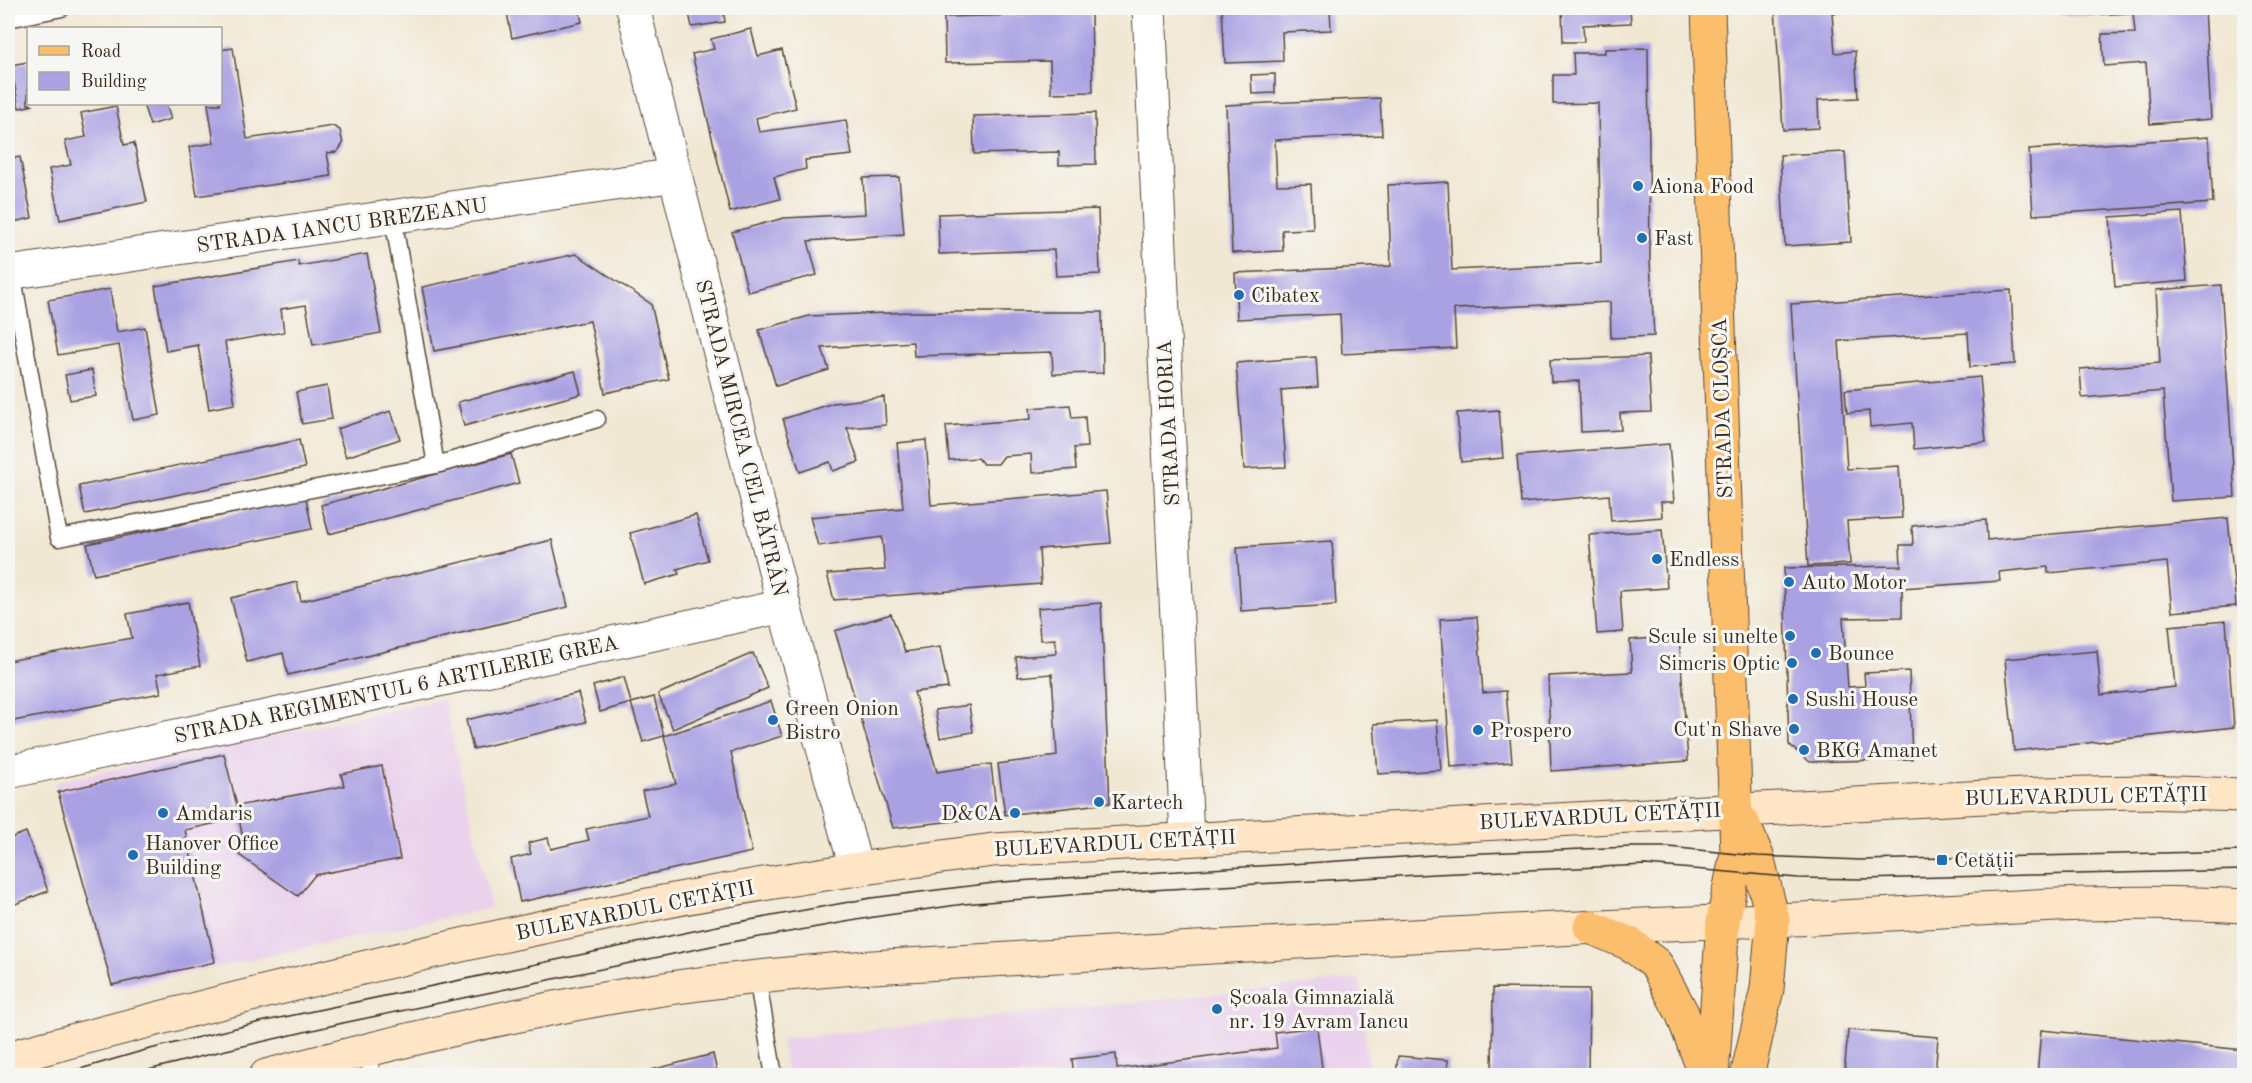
<svg xmlns="http://www.w3.org/2000/svg" width="2252" height="1083" font-family="'Old Standard TT',serif">
  <style>
    .built { fill: #ead1ec }
    .building { fill: #aaa1e3 }
    .lines { fill: none; stroke-linecap: round; stroke-linejoin: round }
    .service-casing { stroke: #564639; stroke-width: 19 }
    .minor-casing { stroke: #564639; stroke-width: 35 }
    .secondary-casing { stroke: #564639; stroke-width: 35 }
    .primary-casing { stroke: #564639; stroke-width: 35 }
    .service { stroke: #fff; stroke-width: 16 }
    .minor { stroke: #fff; stroke-width: 33 }
    .secondary { stroke: #fde5c5; stroke-width: 33 }
    .primary { stroke: #fabe6d; stroke-width: 33 }
    .tram { stroke: #3b2a1e; stroke-width: 1.5 }
    .poi-dot { fill: #1f6fb2; stroke: #f6f6f2; stroke-width: 2 }
    .labels { text-anchor: middle; stroke-width: 6; stroke-linejoin: round; paint-order: stroke }
    .poi-label { font-size: 21px; fill: #3b2a1e; stroke: #f6f6f2; text-anchor: start }
    .street-label { font-size: 21px; fill: #3b2a1e; stroke: #f6f6f2 }
  </style>
  <rect width="100%" height="100%" fill="#f6f6f2"/>
  <filter id="ink" filterUnits="userSpaceOnUse"><feTurbulence type="fractalNoise" baseFrequency=".0167" numOctaves="2"/><feDisplacementMap in="SourceGraphic" scale="12" xChannelSelector="R" yChannelSelector="G"/><feConvolveMatrix kernelMatrix="1 2 1 2 8 2 1 2 1" color-interpolation-filters="sRGB"/></filter>
  <filter id="wash" filterUnits="userSpaceOnUse"><feTurbulence type="fractalNoise" baseFrequency=".008" numOctaves="4" result="noise"/><feDisplacementMap in="SourceGraphic" scale="24" xChannelSelector="R" yChannelSelector="G"/><feGaussianBlur stdDeviation="1.35" result="paint"/><feColorMatrix in="noise" values="0 0 0 0 0 0 0 0 0 0 0 0 0 0 0 0 0 1.4 0 .05"/><feComposite in="paint" operator="in"/></filter>
  <g filter="url(#wash)">
    <rect width="100%" height="100%" fill="#f1e8d4"/>
    <g class="built">
      <polygon points="444,699 491,908 114,989 55,782"/>
      <polygon points="1360,979 1369,1075 787,1075 781,1039"/>
    </g>
    <g id="blocks">
      <g class="building">
        <polygon points="506,8 579,8 582,22 512,38"/>
        <polygon points="688,8 723,8 725,22 692,27"/>
        <polygon points="829,8 848,8 848,10 829,11"/>
        <polygon points="1025,8 1080,8 1081,14 1091,14 1093,92 1051,93 1050,61 945,63 944,17 1026,15"/>
        <polygon points="1251,8 1330,8 1331,30 1282,32 1283,61 1225,63 1222,9"/>
        <polygon points="1562,8 1630,8 1631,23 1583,25 1584,42 1563,42"/>
        <polygon points="1775,8 1890,8 1891,9 1832,13 1835,53 1855,51 1858,98 1818,100 1819,128 1783,130"/>
        <polygon points="2065,8 2205,8 2211,119 2150,124 2146,63 2104,66 2102,34 2135,33 2133,13 2066,16"/>
        <polygon points="751,29 758,56 782,50 796,108 756,118 759,132 846,120 852,155 805,160 806,169 774,177 780,199 730,212 692,54 714,49 711,39"/>
        <polygon points="233,48 247,139 333,126 340,130 343,144 337,152 327,153 331,176 197,196 189,147 214,143 208,104 220,104 220,50"/>
        <polygon points="1648,48 1650,261 1654,336 1611,338 1610,302 1454,309 1456,348 1342,354 1340,314 1237,319 1235,273 1391,266 1388,185 1448,182 1452,270 1601,263 1598,103 1553,104 1553,75 1574,75 1573,53 1605,53 1605,49"/>
        <polygon points="28,62 28,104 34,105 19,108 11,65"/>
        <polygon points="1275,74 1275,93 1252,94 1251,75"/>
        <polygon points="1380,98 1382,135 1275,140 1277,185 1311,184 1313,229 1282,230 1283,251 1232,253 1226,105"/>
        <polygon points="143,104 166,104 171,119 150,125"/>
        <polygon points="116,106 124,145 134,143 147,202 60,220 49,169 71,165 65,141 86,137 81,113"/>
        <polygon points="1095,113 1096,164 1059,165 1059,152 974,154 973,116"/>
        <polygon points="2209,137 2213,203 2033,215 2029,149"/>
        <polygon points="1845,152 1851,242 1785,246 1780,155"/>
        <polygon points="20,157 32,218 8,223 8,159"/>
        <polygon points="899,177 904,234 808,241 817,275 748,292 732,232 784,218 865,214 863,178"/>
        <polygon points="1098,209 1100,274 1056,276 1054,250 939,254 938,214"/>
        <polygon points="2182,212 2187,281 2115,287 2110,217"/>
        <polygon points="367,254 381,333 313,345 306,305 281,309 284,332 225,342 235,404 209,409 198,345 166,351 155,286 298,261 299,266"/>
        <polygon points="576,254 651,304 669,379 605,393 590,321 434,351 422,287"/>
        <polygon points="2221,285 2235,497 2171,501 2163,391 2082,398 2080,369 2160,363 2156,290"/>
        <polygon points="110,289 117,332 145,327 160,415 133,420 119,345 58,355 48,300"/>
        <polygon points="2011,290 2015,364 1970,367 1968,333 1839,341 1847,469 1899,466 1902,518 1847,521 1850,564 1808,566 1791,304"/>
        <polygon points="912,312 1102,312 1103,373 1053,374 1052,352 914,356 913,342 822,348 829,370 776,386 759,330 809,316"/>
        <polygon points="1648,356 1651,412 1620,413 1621,430 1581,432 1579,381 1551,382 1550,360"/>
        <polygon points="1316,357 1318,387 1281,390 1286,467 1244,469 1236,363"/>
        <polygon points="92,370 96,396 70,400 65,375"/>
        <polygon points="575,371 581,394 464,426 458,402"/>
        <polygon points="1980,377 1986,442 1914,449 1912,423 1870,427 1869,411 1847,413 1845,390"/>
        <polygon points="327,386 332,419 302,424 296,392"/>
        <polygon points="884,397 886,425 847,428 859,462 833,471 830,462 800,472 783,419 833,403"/>
        <polygon points="1070,405 1072,418 1085,417 1087,447 1074,448 1076,469 1032,473 1031,454 1004,456 998,464 983,464 978,458 949,460 946,426 1031,419 1030,408"/>
        <polygon points="1499,410 1503,458 1461,462 1457,413"/>
        <polygon points="391,411 400,439 346,457 337,429"/>
        <polygon points="299,440 305,468 85,514 79,486"/>
        <polygon points="926,440 931,505 1106,491 1111,543 1039,549 1041,584 834,600 827,574 885,570 882,537 818,546 810,517 903,508 897,443"/>
        <polygon points="1669,444 1674,502 1661,502 1662,517 1611,521 1609,495 1521,503 1517,456"/>
        <polygon points="511,454 519,483 329,534 321,505"/>
        <polygon points="306,498 312,529 94,575 87,544"/>
        <polygon points="696,515 708,560 677,569 679,574 644,584 630,533"/>
        <polygon points="2228,518 2236,606 2172,612 2167,562 2048,573 2048,567 1999,572 2000,581 1902,588 1902,617 1843,618 1848,687 1865,686 1864,673 1909,671 1912,759 1810,762 1789,745 1784,568 1901,566 1900,545 1913,545 1912,526 1986,520 1987,540"/>
        <polygon points="1662,530 1667,588 1620,591 1623,632 1597,634 1589,535"/>
        <polygon points="552,540 568,607 288,675 283,653 247,662 231,598 297,582 301,601"/>
        <polygon points="1332,541 1336,605 1241,611 1237,547"/>
        <polygon points="188,602 200,666 157,674 161,693 8,722 8,661 132,638 127,614"/>
        <polygon points="1101,603 1110,803 1005,815 998,764 1057,756 1052,674 1018,677 1016,657 1056,654 1055,639 1040,640 1038,608"/>
        <polygon points="891,614 905,652 940,647 948,688 914,692 937,772 991,764 997,816 893,828 835,631"/>
        <polygon points="1477,617 1483,693 1506,691 1512,762 1451,767 1440,619"/>
        <polygon points="2226,621 2234,727 2014,751 2005,659 2097,651 2101,695 2175,687 2169,626"/>
        <polygon points="1679,636 1688,761 1551,771 1548,676 1632,672 1630,640"/>
        <polygon points="753,653 768,688 673,729 658,694"/>
        <polygon points="624,677 631,703 654,697 664,736 643,742 631,703 600,712 593,686"/>
        <polygon points="578,693 586,722 473,749 466,720"/>
        <polygon points="771,701 782,736 731,752 752,852 520,902 511,859 531,854 528,843 548,838 551,849 589,840 586,829 648,816 642,791 676,784 664,736"/>
        <polygon points="969,705 973,732 940,738 935,710"/>
        <polygon points="1437,720 1441,770 1378,774 1374,724"/>
        <polygon points="224,754 237,806 344,786 341,774 382,766 400,859 315,875 298,896 239,855 244,845 239,818 185,830 215,962 112,985 58,792"/>
        <polygon points="26,832 48,891 8,907 8,839"/>
        <polygon points="1493,988 1589,989 1588,1076 1492,1076"/>
        <polygon points="1317,1027 1323,1076 1074,1076 1072,1059 1116,1054 1117,1069 1277,1048 1275,1032"/>
        <polygon points="1848,1030 1938,1037 1935,1076 1844,1076"/>
        <polygon points="2041,1030 2244,1050 2244,1076 2037,1076"/>
        <polygon points="713,1054 718,1076 632,1076 632,1075"/>
        <polygon points="1398,1056 1448,1060 1447,1076 1396,1076"/>
      </g>
    </g>
  </g>
  <g filter="url(#ink)">
    <use href="#blocks" fill-opacity="0" stroke="#564639" stroke-width="1.5"/>
    <g class="lines">
      <defs>
        <g id="service">
          <polyline points="8,19 62,8"/>
          <polyline points="393,218 436,465"/>
          <polyline points="12,272 59,538 436,465 597,419"/>
          <polyline points="757,977 774,1076"/>
          <polyline points="365,1050 373,1076"/>
        </g>
        <g id="minor">
          <polyline points="633,8 784,606 856,868"/>
          <polyline points="1149,8 1187,838"/>
          <polyline points="8,273 676,175"/>
          <polyline points="8,772 784,606"/>
        </g>
        <g id="secondary">
          <path d="M8,1058C223,1000 439,947 658,903C768,881 881,865 993,850L2042,794L2140,792L2244,795"/>
          <path d="M266,1076C399,1041 534,1008 670,988C732,979 793,973 855,968C1160,950 1465,931 1770,920C1929,915 2084,896 2244,906"/>
        </g>
        <g id="primary">
          <polyline points="1708,8 1737,853 1723,921 1712,1076"/>
          <polyline points="1742,821 1757,856 1773,920 1767,989 1747,1076"/>
          <polyline points="1590,927 1630,944 1656,964 1682,1013 1706,1076"/>
        </g>
      </defs>
      <use href="#service" class="service-casing"/>
      <use href="#minor" class="minor-casing"/>
      <use href="#secondary" class="secondary-casing"/>
      <use href="#primary" class="primary-casing"/>
      <use href="#service" class="service"/>
      <use href="#minor" class="minor"/>
      <use href="#secondary" class="secondary"/>
      <use href="#primary" class="primary"/>
      <g class="tram">
        <polyline points="56,1076 142,1051 256,1023 722,925 871,898 1002,882 1434,855 1631,847 1669,847 1757,856 1861,860 2244,851"/>
        <polyline points="125,1076 222,1051 343,1023 726,943 874,917 964,904 1082,894 1435,874 1646,865 1798,878 1861,879 2244,870"/>
      </g>
    </g>
  </g>
  <g class="poi-dot">
    <circle cx="1638" cy="186" r="6"/>
    <circle cx="1642" cy="238" r="6"/>
    <circle cx="1239" cy="295" r="6"/>
    <circle cx="1657" cy="559" r="6"/>
    <circle cx="1789" cy="582" r="6"/>
    <circle cx="1790" cy="636" r="6"/>
    <circle cx="1816" cy="653" r="6"/>
    <circle cx="1792" cy="663" r="6"/>
    <circle cx="1793" cy="699" r="6"/>
    <circle cx="773" cy="720" r="6"/>
    <circle cx="1794" cy="729" r="6"/>
    <circle cx="1478" cy="730" r="6"/>
    <circle cx="1804" cy="750" r="6"/>
    <circle cx="1099" cy="802" r="6"/>
    <circle cx="163" cy="813" r="6"/>
    <circle cx="1015" cy="813" r="6"/>
    <circle cx="133" cy="855" r="6"/>
    <rect x="1936" y="854" width="12" height="12" rx="3"/>
    <circle cx="1217" cy="1009" r="6"/>
  </g>
  <g class="labels">
    <g class="poi-label">
      <text x="1650" y="193">Aiona Food</text>
      <text x="1654" y="245">Fast</text>
      <text x="1251" y="302">Cibatex</text>
      <text x="1669" y="566">Endless</text>
      <text x="1801" y="589">Auto Motor</text>
      <text x="1778" y="643" text-anchor="end">Scule si unelte</text>
      <text x="1828" y="660">Bounce</text>
      <text x="1780" y="670" text-anchor="end">Simcris Optic</text>
      <text x="1805" y="706">Sushi House</text>
      <text x="785" y="715">Green Onion<tspan x="785" dy="24">Bistro</tspan></text>
      <text x="1782" y="736" text-anchor="end">Cut'n Shave</text>
      <text x="1490" y="737">Prospero</text>
      <text x="1816" y="757">BKG Amanet</text>
      <text x="1111" y="809">Kartech</text>
      <text x="175" y="820">Amdaris</text>
      <text x="1003" y="820" text-anchor="end">D&amp;CA</text>
      <text x="145" y="850">Hanover Office<tspan x="145" dy="24">Building</tspan></text>
      <text x="1954" y="867">Cetății</text>
      <text x="1229" y="1004">Școala Gimnazială<tspan x="1229" dy="24">nr. 19 Avram Iancu</tspan></text>
    </g>
    <g class="street-label">
      <text transform="translate(342 225) rotate(-8)" y="7">STRADA IANCU BREZEANU</text>
      <text transform="translate(1722 408) rotate(-92)" y="7">STRADA CLOȘCA</text>
      <text transform="translate(1168 423) rotate(-93)" y="7">STRADA HORIA</text>
      <text transform="translate(742 438) rotate(76)" y="7">STRADA MIRCEA CEL BĂTRÂN</text>
      <text transform="translate(396 689) rotate(-12)" y="7">STRADA REGIMENTUL 6 ARTILERIE GREA</text>
      <text transform="translate(2086 796) rotate(-1)" y="7">BULEVARDUL CETĂȚII</text>
      <text transform="translate(1600 816) rotate(-3)" y="7">BULEVARDUL CETĂȚII</text>
      <text transform="translate(1115 843) rotate(-3)" y="7">BULEVARDUL CETĂȚII</text>
      <text transform="translate(635 910) rotate(-11)" y="7">BULEVARDUL CETĂȚII</text>
    </g>
  </g>
  <rect width="2252" height="1083" fill="none" stroke="#f6f6f2" stroke-width="30"/>
  <rect x="27" y="27" width="195" height="78" fill="#f6f6f2" stroke="#aba49d" stroke-width="1.5"/>
  <rect x="39" y="46" width="30" height="9" fill="#fabe6d" stroke="#aba49d" stroke-width="1.5"/>
  <text x="81" y="57" font-size="18" fill="#3b2a1e">Road</text>
  <rect x="39" y="72" width="30" height="18" fill="#aaa1e3" stroke="#aba49d" stroke-width="1.5"/>
  <text x="81" y="87" font-size="18" fill="#3b2a1e">Building</text>
</svg>
